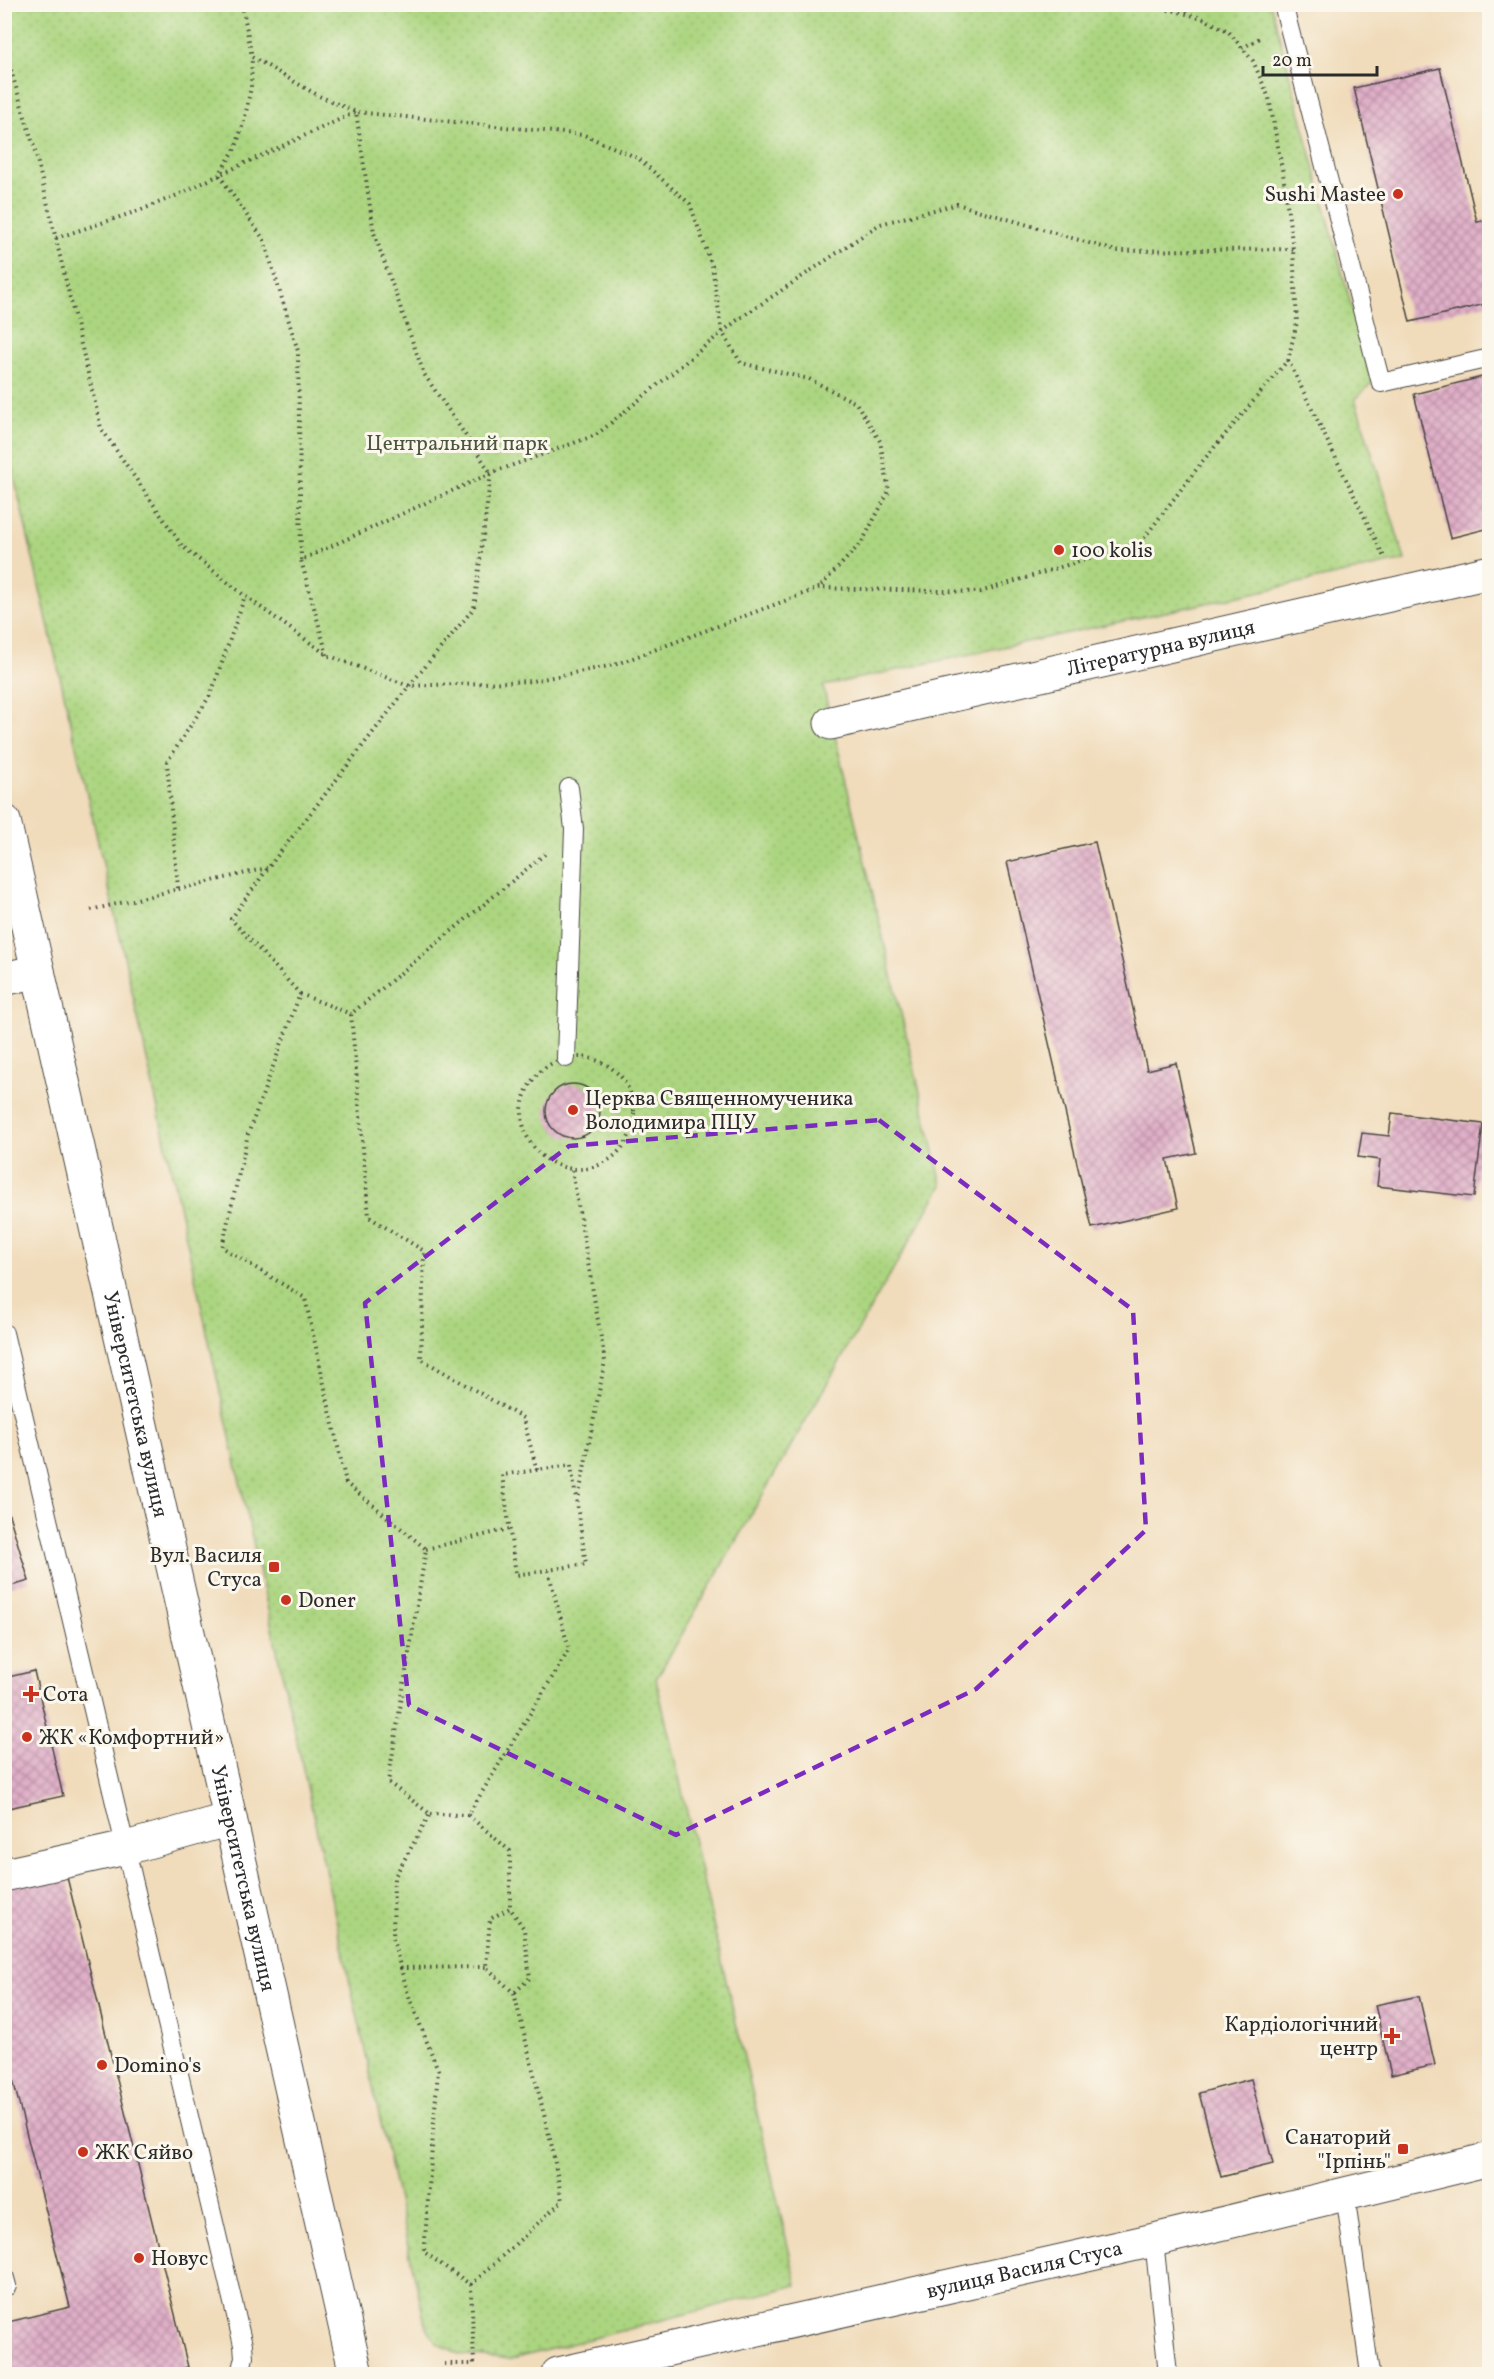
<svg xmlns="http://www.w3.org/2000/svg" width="1494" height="2379" font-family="Vollkorn,serif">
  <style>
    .park { fill: url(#park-dots); stroke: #6c8056; stroke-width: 1.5 }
    .building { fill: url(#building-cross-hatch) }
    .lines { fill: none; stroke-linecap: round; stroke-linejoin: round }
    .service-casing { stroke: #494540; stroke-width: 20 }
    .minor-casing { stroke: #494540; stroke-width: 35 }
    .tertiary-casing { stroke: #494540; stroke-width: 35 }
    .secondary-casing { stroke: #494540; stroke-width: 35 }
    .path { stroke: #494540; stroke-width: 4; stroke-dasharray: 1.5 4.5; stroke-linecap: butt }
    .service { stroke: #fff; stroke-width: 18 }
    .minor { stroke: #fff; stroke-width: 33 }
    .tertiary { stroke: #fff; stroke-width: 33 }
    .secondary { stroke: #fff; stroke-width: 33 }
    .marked { fill: none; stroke: #7b2cbf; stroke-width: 4.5; stroke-dasharray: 12 8; stroke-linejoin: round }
    .poi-dot { fill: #c8321e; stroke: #fbf7ec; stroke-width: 2 }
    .labels { text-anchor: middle; stroke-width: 6; stroke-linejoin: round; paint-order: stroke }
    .poi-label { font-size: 21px; fill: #2b2b2b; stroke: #fbf7ec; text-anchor: start }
    .park-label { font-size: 21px; fill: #4b5640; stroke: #fbf7ec }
    .street-label { font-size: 21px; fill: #2b2b2b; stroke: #fbf7ec }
  </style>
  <defs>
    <pattern id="park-dots" width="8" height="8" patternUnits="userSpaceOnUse" patternTransform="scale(1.5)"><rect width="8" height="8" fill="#acd580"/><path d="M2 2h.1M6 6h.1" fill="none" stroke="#94b76f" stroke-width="1.8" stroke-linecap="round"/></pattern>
    <pattern id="building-cross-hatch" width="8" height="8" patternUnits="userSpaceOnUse" patternTransform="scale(1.5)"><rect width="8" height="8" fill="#e0afc8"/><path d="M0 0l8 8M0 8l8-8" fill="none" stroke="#b68fa3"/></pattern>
  </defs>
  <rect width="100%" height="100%" fill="#fbf7ec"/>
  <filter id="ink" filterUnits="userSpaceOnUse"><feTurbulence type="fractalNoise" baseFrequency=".0167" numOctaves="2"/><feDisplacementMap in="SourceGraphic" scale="12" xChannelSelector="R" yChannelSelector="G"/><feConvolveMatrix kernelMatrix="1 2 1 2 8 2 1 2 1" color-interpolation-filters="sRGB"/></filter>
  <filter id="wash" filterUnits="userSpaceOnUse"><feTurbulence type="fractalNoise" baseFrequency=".008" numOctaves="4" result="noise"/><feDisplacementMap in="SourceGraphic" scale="24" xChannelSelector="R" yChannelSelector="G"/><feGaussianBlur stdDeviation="1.35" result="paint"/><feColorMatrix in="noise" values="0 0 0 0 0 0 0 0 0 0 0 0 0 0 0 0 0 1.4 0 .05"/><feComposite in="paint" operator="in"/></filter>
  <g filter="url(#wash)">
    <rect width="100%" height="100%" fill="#f0dbba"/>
    <polygon class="park" points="4,5 1271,5 1372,383 1355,399 1405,560 823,686 942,1185 656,1679 797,2285 509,2360 459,2354 436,2342 426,2328 122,946 5,437"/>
    <g id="blocks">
      <g class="building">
        <polygon points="1440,68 1477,222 1490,219 1490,303 1410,322 1354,88"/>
        <polygon points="1490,375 1490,528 1450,538 1414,394"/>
        <polygon points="1095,842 1147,1070 1176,1063 1196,1153 1167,1159 1178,1208 1092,1228 1007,862"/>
        <circle cx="573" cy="1111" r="27"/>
        <polygon points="1392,1113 1483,1124 1474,1197 1377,1186 1380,1160 1358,1157 1362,1133 1389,1136"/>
        <polygon points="4,1498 29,1581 4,1588"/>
        <polygon points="34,1671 63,1796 4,1809 4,1678"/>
        <polygon points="64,1865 188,2367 159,2374 4,2374 4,2323 70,2307 4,2044 4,1880"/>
        <polygon points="1419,1996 1435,2065 1391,2075 1375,2005"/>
        <polygon points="1251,2079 1273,2164 1221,2177 1199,2093"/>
      </g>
    </g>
  </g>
  <g filter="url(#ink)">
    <use href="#blocks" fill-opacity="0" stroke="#494540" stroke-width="1.5"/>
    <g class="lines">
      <defs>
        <g id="service">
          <polyline points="1283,4 1381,383 1490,358"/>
          <polyline points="566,1058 574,829 569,788"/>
          <polyline points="4,1333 243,2345 244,2357 240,2374"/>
          <polyline points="1345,2194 1370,2374"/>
          <polyline points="1154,2240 1168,2374"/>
          <polyline points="4,2275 7,2286 4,2287"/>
        </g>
        <g id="minor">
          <path id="s1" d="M831,723L1490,572"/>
          <polyline points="4,979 38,971"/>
          <polyline points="4,1875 126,1848 230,1819"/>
        </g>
        <g id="tertiary">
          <path id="s2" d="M558,2374L1154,2240L1490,2159"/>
        </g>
        <g id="secondary">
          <path id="s3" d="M4,821L356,2374"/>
        </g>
      </defs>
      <use href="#service" class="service-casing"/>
      <use href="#minor" class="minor-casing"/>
      <use href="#tertiary" class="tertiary-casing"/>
      <use href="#secondary" class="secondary-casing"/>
      <g class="path">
        <polyline points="242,4 252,57 319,96 356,112 584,135 638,158 690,204 712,266 722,332 741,363 809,379 856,403 880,441 889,491 862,542 819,588"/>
        <polyline points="4,47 34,147 101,428 182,546 245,596 327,655 409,686 532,681 614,665 819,588 980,592 1141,542 1202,462 1288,360 1297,322 1293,249 1283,174 1269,98 1253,61 1228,31 1202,18 1175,11 1119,4"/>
        <polyline points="1242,48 1262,37"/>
        <polyline points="56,238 141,210 180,194 219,175 236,147 245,117 251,87 252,57"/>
        <polyline points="1288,360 1385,559"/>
        <polyline points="301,560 298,351 264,240 219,175 356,112 374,233 424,374 491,473 474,608 409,686 268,868 231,919 300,994 248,1134 222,1247 305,1298 346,1483 426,1549 388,1782 430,1814 394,1878 393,1940 408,1994 438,2070 424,2252 471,2285 474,2364 443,2364"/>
        <polyline points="327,655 301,560 491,473 596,435 736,321 880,224 957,204 1116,251 1293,249"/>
        <polyline points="178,888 167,762 211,694 245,596"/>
        <polyline points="91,910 267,868"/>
        <polyline points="300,994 351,1014"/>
        <circle cx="578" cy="1113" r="56"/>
        <polyline points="572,1170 605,1361 578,1500"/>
        <polygon points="571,1465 586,1564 516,1575 502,1475"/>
        <polyline points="537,1470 523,1418 421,1359 424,1251 369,1217 351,1014 545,854"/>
        <polyline points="426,1549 509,1529"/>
        <polyline points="430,1814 468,1815 569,1650 548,1570"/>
        <polyline points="468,1815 510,1851 510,1908"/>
        <polyline points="400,1968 486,1967"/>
        <polyline points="471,2285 562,2201 552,2147 514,1993 486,1967 490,1919 510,1908 524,1929 530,1978 514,1993"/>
      </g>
      <use href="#service" class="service"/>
      <use href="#minor" class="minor"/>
      <use href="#tertiary" class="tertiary"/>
      <use href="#secondary" class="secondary"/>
    </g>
  </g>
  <path class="marked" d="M879,1120L1133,1310L1146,1530L976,1689L676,1835L409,1705L365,1303L569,1146Z"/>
  <g class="poi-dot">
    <circle cx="1398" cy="194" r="6"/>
    <circle cx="1059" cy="550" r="6"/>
    <circle cx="573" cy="1110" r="6"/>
    <rect x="268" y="1561" width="12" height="12" rx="3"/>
    <circle cx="286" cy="1600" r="6"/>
    <path d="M28 1685h6v6h6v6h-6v6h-6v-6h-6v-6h6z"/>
    <circle cx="27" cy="1737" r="6"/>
    <path d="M1389 2027h6v6h6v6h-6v6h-6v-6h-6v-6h6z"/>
    <circle cx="102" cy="2065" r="6"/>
    <rect x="1397" y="2143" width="12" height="12" rx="3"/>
    <circle cx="83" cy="2152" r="6"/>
    <circle cx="139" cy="2258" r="6"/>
  </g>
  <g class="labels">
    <g class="poi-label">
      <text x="1386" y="201" text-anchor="end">Sushi Mastee</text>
      <text x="1071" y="557">100 kolis</text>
      <text x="585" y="1105">Церква Священномученика<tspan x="585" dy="24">Володимира ПЦУ</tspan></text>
      <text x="262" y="1562" text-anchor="end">Вул. Василя<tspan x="262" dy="24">Стуса</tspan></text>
      <text x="298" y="1607">Doner</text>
      <text x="43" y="1701">Сота</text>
      <text x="39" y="1744">ЖК «Комфортний»</text>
      <text x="1378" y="2031" text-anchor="end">Кардіологічний<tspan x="1378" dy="24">центр</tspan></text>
      <text x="114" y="2072">Domino's</text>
      <text x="1391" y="2144" text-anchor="end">Санаторий<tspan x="1391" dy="24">"Ірпінь"</tspan></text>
      <text x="95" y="2159">ЖК Сяйво</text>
      <text x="151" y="2265">Новус</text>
    </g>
    <g class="park-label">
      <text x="457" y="450">Центральний парк</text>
    </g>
    <g class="street-label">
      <text dy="7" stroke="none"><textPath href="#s1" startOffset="338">Літературна вулиця</textPath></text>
      <text dy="7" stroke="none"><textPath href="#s3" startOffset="598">Університетська вулиця</textPath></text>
      <text dy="7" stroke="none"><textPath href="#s3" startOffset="1084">Університетська вулиця</textPath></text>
      <text dy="7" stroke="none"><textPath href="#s2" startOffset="478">вулиця Василя Стуса</textPath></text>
    </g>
  </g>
  <rect width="1494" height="2379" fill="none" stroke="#fbf7ec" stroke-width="24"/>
  <path d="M1263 66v9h114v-9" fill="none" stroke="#2b2b2b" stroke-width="3"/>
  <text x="1272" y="66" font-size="18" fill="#2b2b2b" stroke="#fbf7ec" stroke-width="4.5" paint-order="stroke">20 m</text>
</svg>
